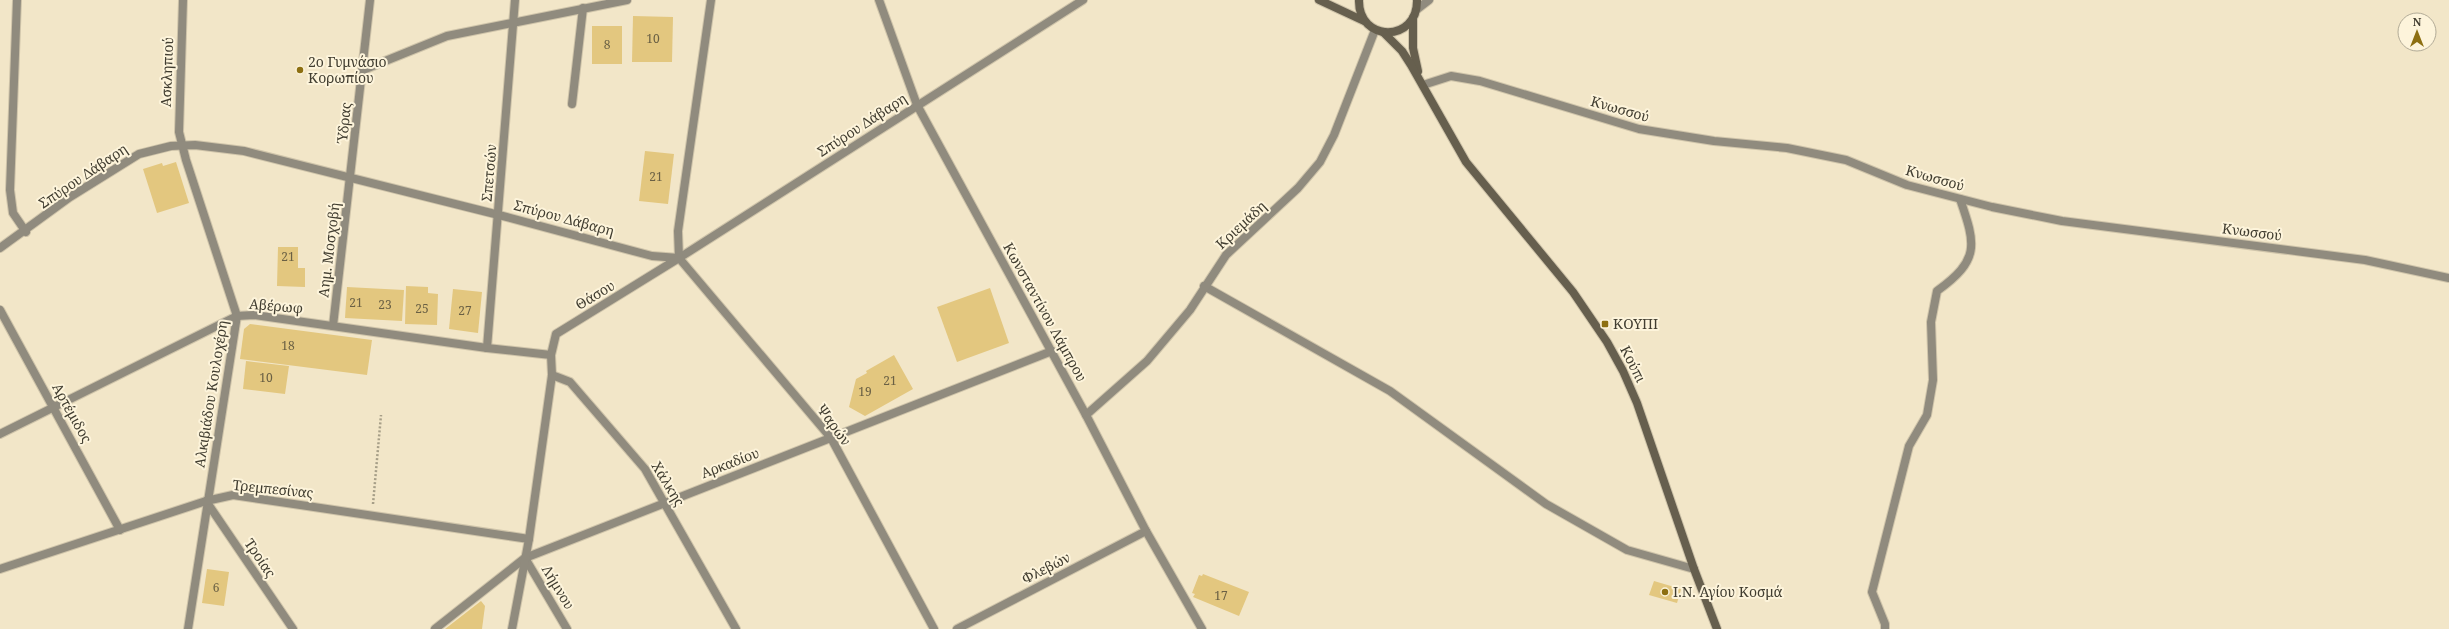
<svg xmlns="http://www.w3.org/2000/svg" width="2449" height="629" font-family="'Noto Serif',serif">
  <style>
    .building { fill: #e3c77f }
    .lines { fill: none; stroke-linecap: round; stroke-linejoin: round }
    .minor-casing { stroke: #cfc4aa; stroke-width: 10 }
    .tertiary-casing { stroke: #cfc4aa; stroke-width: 10 }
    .secondary-casing { stroke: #cfc4aa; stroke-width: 10 }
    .path { stroke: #a79f88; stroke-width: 2.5; stroke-dasharray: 2 2; stroke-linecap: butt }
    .minor { stroke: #908b7e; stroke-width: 8 }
    .tertiary { stroke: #908b7e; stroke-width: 8 }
    .secondary { stroke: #665f4e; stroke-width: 8 }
    .poi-dot { fill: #8d6f11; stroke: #fdf4db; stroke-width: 1.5 }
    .labels { text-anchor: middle; stroke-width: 4; stroke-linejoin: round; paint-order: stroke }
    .number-label { font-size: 12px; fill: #6a6044 }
    .poi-label { font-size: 14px; fill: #413d30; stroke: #fdf4db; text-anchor: start }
    .street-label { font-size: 14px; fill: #413d30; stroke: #fdf4db }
  </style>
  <rect width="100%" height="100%" fill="#f2e6c8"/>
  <g class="building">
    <polygon points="633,16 673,17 672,62 632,62"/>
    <rect x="592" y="26" width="30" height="38"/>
    <polygon points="645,151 674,154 668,204 639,201"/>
    <polygon points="176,162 189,203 157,213 143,169 162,163 163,166"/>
    <polygon points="278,247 298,247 298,268 305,268 305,287 277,286"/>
    <polygon points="406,286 428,287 428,293 438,294 437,325 405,324"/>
    <polygon points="347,287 404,290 402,321 345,318"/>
    <polygon points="990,288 1009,343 957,362 937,307"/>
    <polygon points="453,289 482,292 478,333 449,329"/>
    <polygon points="250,324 372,340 367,375 240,359 244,329"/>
    <polygon points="894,355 913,389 865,416 849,407 856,379 867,373 866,371"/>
    <polygon points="246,361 289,366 285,394 243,389"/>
    <polygon points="207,569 229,572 224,606 202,603"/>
    <polygon points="1203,574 1249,592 1239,616 1193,597 1195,594 1192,593 1199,575 1202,576"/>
    <polygon points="1654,581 1681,589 1677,603 1649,595"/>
    <polygon points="481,601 485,606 482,629 445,629"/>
  </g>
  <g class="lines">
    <defs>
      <g id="minor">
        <polyline points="17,0 10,190 13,213 26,232"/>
        <polyline points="183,0 179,132 186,160 237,316 188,629"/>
        <polyline points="363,70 447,36 627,0"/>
        <polyline points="1423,85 1451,76 1480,81 1639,129 1714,141 1787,148 1846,160 1907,185 1992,207 2062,221 2365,260 2449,278"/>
        <polyline points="572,104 583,8"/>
        <polyline points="0,248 70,197 139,154 171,146 195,145 244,151 499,215 652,256 679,258 1083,0"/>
        <polyline points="679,258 831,438 934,629"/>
        <polyline points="1204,286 1390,391 1546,504 1627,550 1694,569"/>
        <polyline points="0,310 120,530"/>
        <polyline points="333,326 370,0"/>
        <polyline points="487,348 515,0"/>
        <polyline points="552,375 570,382 645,469 736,629"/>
        <polyline points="1086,415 1147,361 1190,310 1226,255 1298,188 1320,162 1334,135 1375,30"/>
        <polyline points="0,434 237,316 254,315 487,348 551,355"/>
        <polyline points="206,501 293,629"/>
        <polyline points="525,558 567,629"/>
        <polyline points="0,569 206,501 233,495 529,539"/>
        <polyline points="435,629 525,558 1052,351"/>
        <polyline points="512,629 529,539 552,375 551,355 556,334 679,258 678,231 711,0"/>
        <polyline points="957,629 1146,531"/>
        <path d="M1885,629V624L1872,592L1909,446L1927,415L1933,380L1931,322L1937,291C1980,260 1976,245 1960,199"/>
      </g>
      <g id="tertiary">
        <polyline points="879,0 917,105 1086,415 1146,531 1202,629"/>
        <polyline points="1416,10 1429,0"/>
      </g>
      <g id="secondary">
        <polyline points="1319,0 1364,21"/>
        <path d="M1359,0C1358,43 1418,43 1417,0"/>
        <polyline points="1413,18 1413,48 1418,71"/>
        <polyline points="1383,32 1402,51 1411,65 1466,162 1573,292 1607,342 1623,371 1637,403 1694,569 1717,629"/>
      </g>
    </defs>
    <use href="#minor" class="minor-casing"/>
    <use href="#tertiary" class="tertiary-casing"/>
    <use href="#secondary" class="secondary-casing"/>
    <polyline class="path" points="373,504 381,415"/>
    <use href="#minor" class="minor"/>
    <use href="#tertiary" class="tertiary"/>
    <use href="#secondary" class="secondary"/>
  </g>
  <g class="poi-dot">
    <circle cx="300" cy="70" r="4"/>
    <rect x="1601" y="320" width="8" height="8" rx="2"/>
    <circle cx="1665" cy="592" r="4"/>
  </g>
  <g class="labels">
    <g class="number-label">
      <text x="653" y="43">10</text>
      <text x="607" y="49">8</text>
      <text x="656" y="181">21</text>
      <text x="288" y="261">21</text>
      <text x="356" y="307">21</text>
      <text x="385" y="309">23</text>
      <text x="422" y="313">25</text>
      <text x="465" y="315">27</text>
      <text x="288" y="350">18</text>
      <text x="266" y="382">10</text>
      <text x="890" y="385">21</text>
      <text x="865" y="396">19</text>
      <text x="216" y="592">6</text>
      <text x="1221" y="600">17</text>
    </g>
    <g class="poi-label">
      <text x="308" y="67">2ο Γυμνάσιο<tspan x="308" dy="16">Κορωπίου</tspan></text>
      <text x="1613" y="329">ΚΟΥΠΙ</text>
      <text x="1673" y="597">Ι.Ν. Αγίου Κοσμά</text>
    </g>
    <g class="street-label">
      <text transform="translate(167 72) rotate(-88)" y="5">Ασκληπιού</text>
      <text transform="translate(1620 109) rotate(16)" y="5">Κνωσσού</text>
      <text transform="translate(344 123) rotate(-84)" y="5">Ύδρας</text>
      <text transform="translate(862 125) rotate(-33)" y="5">Σπύρου Δάβαρη</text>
      <text transform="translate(489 173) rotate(-85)" y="5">Σπετσών</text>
      <text transform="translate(83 176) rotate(-34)" y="5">Σπύρου Δάβαρη</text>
      <text transform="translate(1935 178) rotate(16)" y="5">Κνωσσού</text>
      <text transform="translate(564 218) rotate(15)" y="5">Σπύρου Δάβαρη</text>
      <text transform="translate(1241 225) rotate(-43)" y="5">Κριεμάδη</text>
      <text transform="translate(2252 232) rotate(7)" y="5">Κνωσσού</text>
      <text transform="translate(329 250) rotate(-83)" y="5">Αημ. Μοσχοβή</text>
      <text transform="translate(595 295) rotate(-31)" y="5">Θάσου</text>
      <text transform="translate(276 306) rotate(5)" y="5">Αβέρωφ</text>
      <text transform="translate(1045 312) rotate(61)" y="5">Κωνσταντίνου Λάμπρου</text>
      <text transform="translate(1633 364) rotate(63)" y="5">Κούπι</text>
      <text transform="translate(211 394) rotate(-81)" y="5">Αλκιβιάδου Κουλοχέρη</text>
      <text transform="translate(72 413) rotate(61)" y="5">Αρτέμιδος</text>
      <text transform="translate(834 425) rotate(54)" y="5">Ψαρών</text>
      <text transform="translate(730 463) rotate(-21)" y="5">Αρκαδίου</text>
      <text transform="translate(668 484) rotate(59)" y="5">Χάλκης</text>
      <text transform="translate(273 489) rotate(6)" y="5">Τρεμπεσίνας</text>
      <text transform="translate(260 558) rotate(56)" y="5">Τροίας</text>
      <text transform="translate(1046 568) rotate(-27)" y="5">Φλεβών</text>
      <text transform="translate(558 587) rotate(59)" y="5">Λήμνου</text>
    </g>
  </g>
  <g transform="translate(2417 32)"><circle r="19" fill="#fdf4db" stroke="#b2ab97"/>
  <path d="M0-3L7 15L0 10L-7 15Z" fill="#8d6f11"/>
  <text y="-6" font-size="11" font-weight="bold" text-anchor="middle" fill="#413d30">N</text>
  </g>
</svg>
